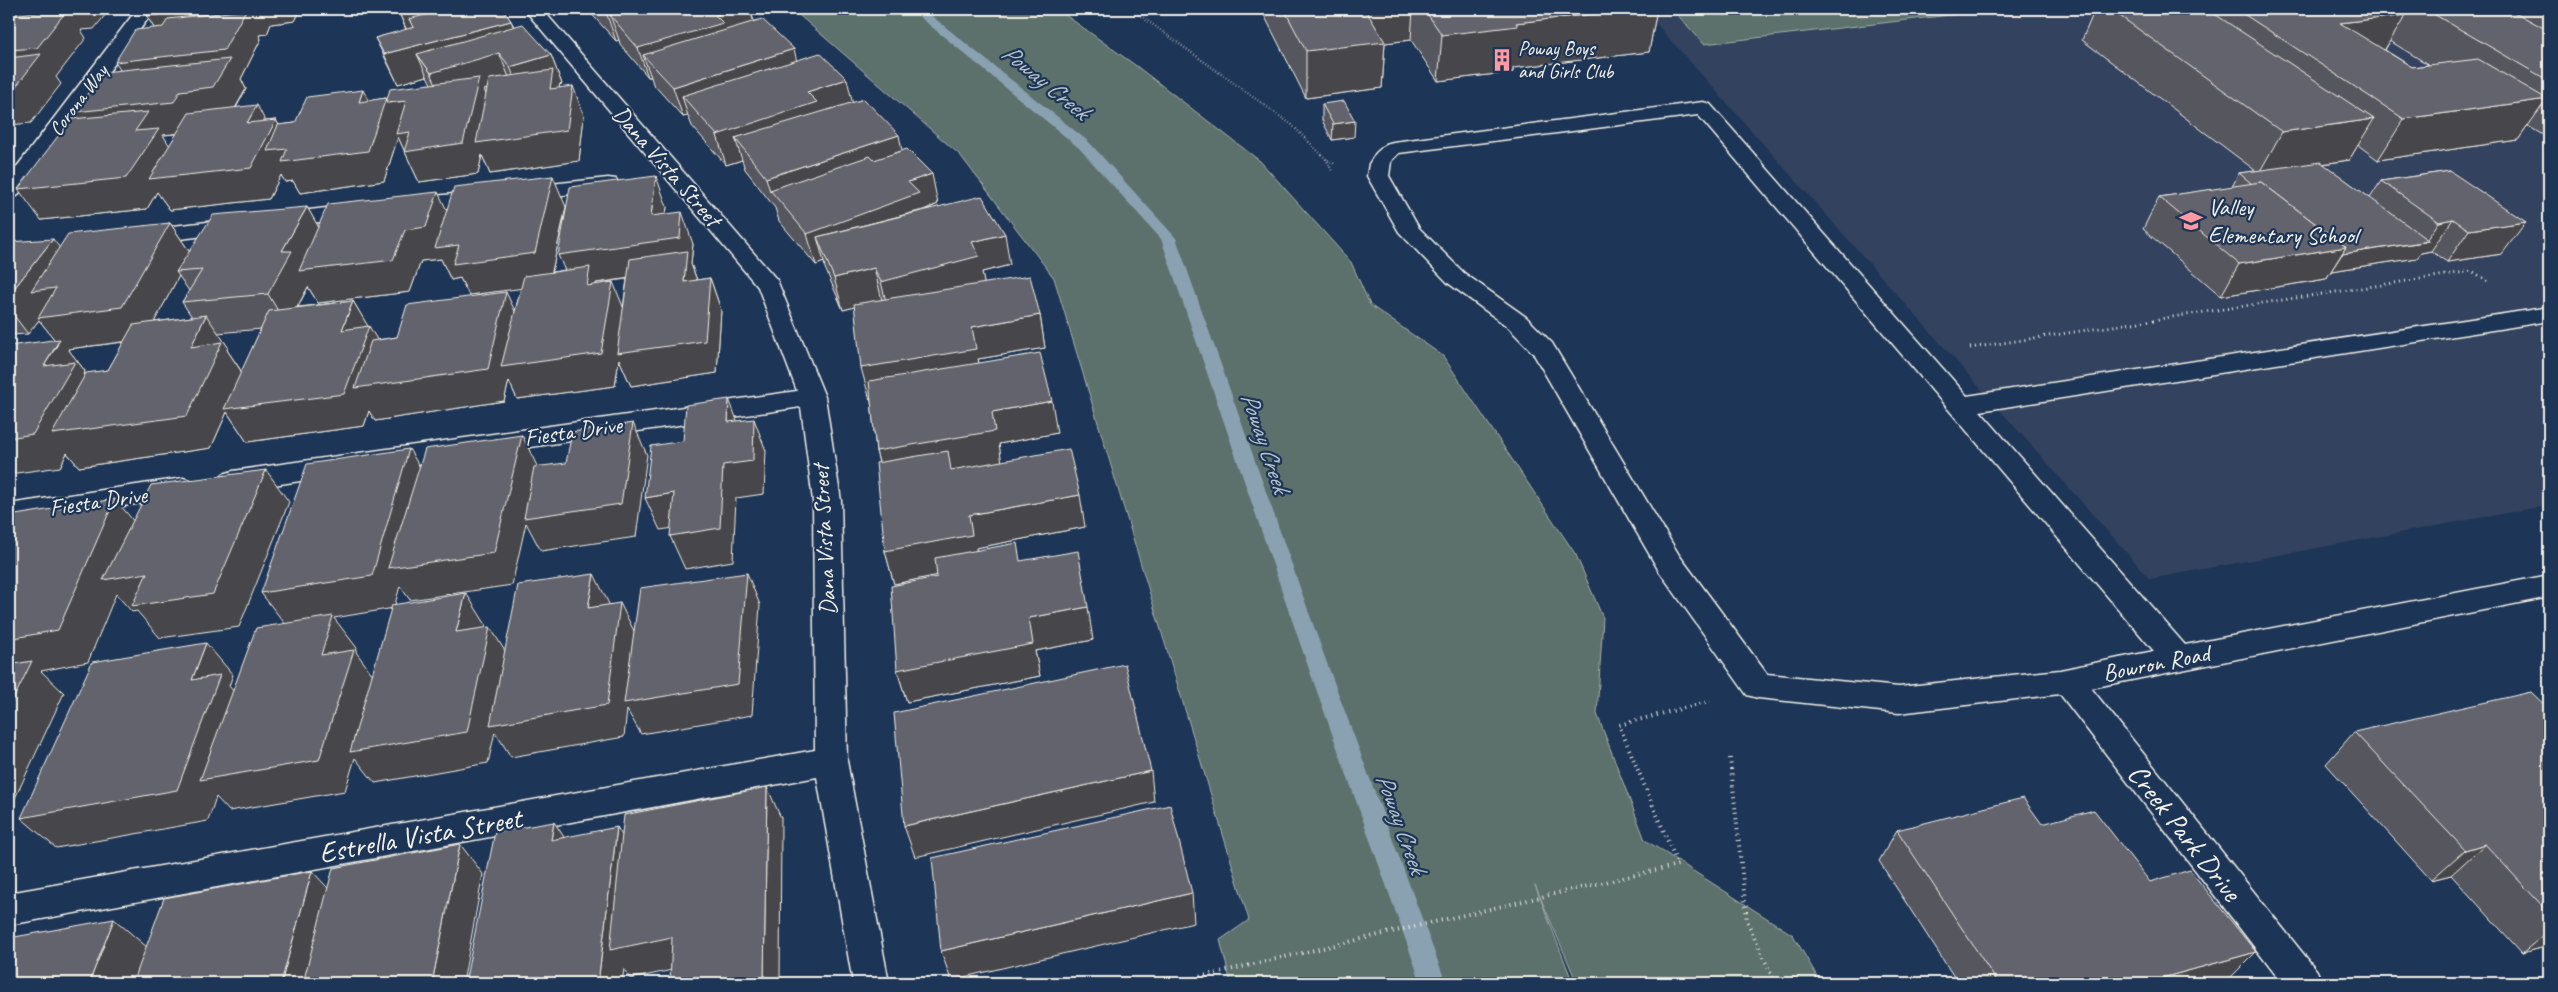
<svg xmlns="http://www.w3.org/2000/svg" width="2558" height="992" font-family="Caveat,sans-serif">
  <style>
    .built { fill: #32435e }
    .green { fill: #5c706c; stroke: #a8b0aa }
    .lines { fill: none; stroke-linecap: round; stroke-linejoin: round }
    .stream { fill: #8aa1b1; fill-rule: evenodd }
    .minor-casing { stroke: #f4f1e8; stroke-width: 3 }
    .path-far2 { stroke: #f4f1e8; stroke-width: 2.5; stroke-dasharray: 0.5 2.5; stroke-linecap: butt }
    .path-far1 { stroke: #f4f1e8; stroke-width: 3; stroke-dasharray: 1 4; stroke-linecap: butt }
    .path { stroke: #f4f1e8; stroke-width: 4; stroke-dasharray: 1 4.5; stroke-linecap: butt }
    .minor { fill: #1d3557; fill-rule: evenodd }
    .wall { fill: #56565e; stroke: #f4f1e8; fill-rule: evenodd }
    .shaded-wall { fill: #46464c; stroke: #f4f1e8 }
    .building { fill: #64646d; stroke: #f4f1e8 }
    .labels { text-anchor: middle; stroke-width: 4.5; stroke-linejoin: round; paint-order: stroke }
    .far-poi-label { font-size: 20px; fill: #f4f1e8; stroke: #1d3557; text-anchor: start }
    .far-street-label { font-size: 20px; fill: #f4f1e8; stroke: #1d3557 }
    .street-label { font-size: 24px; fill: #f4f1e8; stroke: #1d3557 }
    .poi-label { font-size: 24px; fill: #f4f1e8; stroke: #1d3557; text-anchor: start }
    .water-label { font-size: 25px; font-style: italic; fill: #b6c2c8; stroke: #1d3557 }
    .near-street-label { font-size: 29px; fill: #f4f1e8; stroke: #1d3557 }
  </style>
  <rect width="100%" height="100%" fill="#1d3557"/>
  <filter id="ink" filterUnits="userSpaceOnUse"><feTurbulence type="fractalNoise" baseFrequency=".02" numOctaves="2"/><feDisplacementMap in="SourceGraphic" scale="10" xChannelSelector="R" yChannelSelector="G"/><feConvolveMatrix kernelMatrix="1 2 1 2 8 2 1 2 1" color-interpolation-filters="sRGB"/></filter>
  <g filter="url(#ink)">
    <polygon class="built" points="1643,9 2549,9 2549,505 2150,579"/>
    <g class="green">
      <polygon points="792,9 1057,9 1135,65 1260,161 1351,262 1370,305 1443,356 1576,555 1603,618 1597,714 1645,840 1793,935 1821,983 1577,983 1535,885 1573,983 1231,983 1220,940 1249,920 1054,278 960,155"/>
      <polygon points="1672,9 2001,9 1704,44"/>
    </g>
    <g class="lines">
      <polygon class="stream" points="910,9 923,9 1089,142 1176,238 1324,655 1446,983 1421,983 1304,655 1161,239 1079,148"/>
      <defs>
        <g id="minor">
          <polygon points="137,9 155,9 17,196 9,197 9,177"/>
          <polygon points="524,9 542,9 777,280 825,397 841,501 847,761 889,983 853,983 817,777 9,925 9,893 815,750 813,501 801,407 233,491 223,488 219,481 223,474 233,471 797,391 758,287"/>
          <path d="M1703,102L1710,104L1967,396L2549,307V321L1980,411L2185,645L2549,575V597L2091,688L2317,971L2322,983H2282L2060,694L1899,713L1758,698L1747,695L1659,571L1533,353L1508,327L1448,283L1399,232L1367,176L1369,164L1376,153L1386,144L1393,142ZM1698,115L2154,651L2060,670L1899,687L1767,674L1679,555L1552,343L1526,317L1464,273L1419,228L1389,176L1391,161L1399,153Z"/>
          <polygon points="608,178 616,179 619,184 616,189 405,213 397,211 394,206 397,201 405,199"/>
          <polygon points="360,204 368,206 371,211 368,216 139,244 131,242 128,237 131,232 139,230"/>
          <polygon points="183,478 193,481 197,488 193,495 9,524 9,504"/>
        </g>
      </defs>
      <use href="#minor" class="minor-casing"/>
      <g class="path-far2">
        <polyline points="1131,9 1292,125 1326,159 1335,164"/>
        <polyline points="1326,159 1332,171"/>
      </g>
      <polyline class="path-far1" points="1970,348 2472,271 2488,281"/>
      <g class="path">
        <polyline points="1730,758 1747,921 1775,983"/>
        <polyline points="1173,983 1678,865 1619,725 1710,701"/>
      </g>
      <use href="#minor" class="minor"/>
    </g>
    <g class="wall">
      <path d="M253,9H301L295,21L271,24L267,34L259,35L261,39L241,79L246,89L236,108L265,121L276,120L279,125L295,123L368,101L386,98L387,101L431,84L427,76L398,84L375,38L406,30L398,10L373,16L369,9H503L511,21L514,26L551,55L562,84L559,85L560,88L584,116L579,161L490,174L482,155L478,174L419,182L398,137L384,181L300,193L293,181L285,182L281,175L269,199L170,210L157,192L147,209L41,220L79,118L74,112L120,70L154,28L147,16ZM177,134L169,146L163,135Z"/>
      <polygon points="587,9 750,9 754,21 797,61 852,103 902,151 938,204 923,211 1010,265 982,272 984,284 1040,315 1045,348 978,359 979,363 1057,433 999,444 1001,461 1085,527 976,548 976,550 1020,561 1093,640 1035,651 1040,676 907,702 897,670 937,577 937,575 894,584 885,551 879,463 876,451 871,400 870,400 855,307 843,310 825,268 824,262 816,265 779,221 775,208 745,169 742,160 726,165 692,126 688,116 683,117 653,84 651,77 648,77 620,44 619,40 616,41"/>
      <polygon points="1261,9 1657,9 1649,52 1513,68 1513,72 1438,81 1411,40 1385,43 1382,88 1306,98"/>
      <path d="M2095,9H2207L2211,11L2212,9H2549V136L2546,137L2528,126L2518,140L2378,160L2358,145L2349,160L2323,164L2370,198L2381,181L2450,171L2502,254L2447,262L2431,251L2421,253L2417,258L2331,271L2326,279L2221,296L2143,229L2159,197L2232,187L2239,173L2256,171L2082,40ZM2390,41L2429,65L2412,67L2385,50Z"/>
      <polygon points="1322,104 1354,137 1332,140 1322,120"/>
      <path d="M307,207L318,227L447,210L566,207L552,272L565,270L667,207L666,215L693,244L691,264L697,280L710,278L721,310L717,373L631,386L619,359L615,386L517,399L509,381L504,401L375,421L369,411L364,426L247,442L227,412L211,448L79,467L67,453L60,467L55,340L39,320L28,334L9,335V242L60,248L170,223L189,251ZM441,259L451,280L460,278L469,295L521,288L515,311L397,337L377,340L368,327L353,301L298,307L308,287L318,303L410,292L421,261ZM179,276L189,291L182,302L192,317L154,322ZM627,279L623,308L596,283ZM261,329L242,372L227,350L228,347L218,333ZM124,342L108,370L85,376L84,374L85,371L68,349Z"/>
      <polygon points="2549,709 2549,946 2522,953 2451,875 2431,880 2326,764 2354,732"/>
      <polygon points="1897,830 2150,882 2256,952 2227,981 2219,983 1958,983 1879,861"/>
    </g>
    <g class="shaded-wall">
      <polygon points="9,9 110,9 94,29 81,30 86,38 56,77 61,84 31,123 9,125"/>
      <polygon points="215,9 301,9 295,21 271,24 267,34 259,35 261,39 241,79 246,89 230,117 192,132 163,135 178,159 247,123 257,105 270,130 276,120 293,150 386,98 388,103 406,101 444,102 431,73 417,54 427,76 398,84 384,54 511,21 523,50 499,53 511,82 484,90 492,107 573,86 584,116 579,161 490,174 482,155 478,174 419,182 398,137 384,181 300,193 293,181 285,182 281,175 269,199 170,210 157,192 147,209 41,220 18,189 95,142 74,112 134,92 115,62 164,45 147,16"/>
      <polygon points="370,9 403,9 373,16"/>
      <polygon points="426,9 499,9 414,27 409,19 420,42 413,44 400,15"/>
      <polygon points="617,9 725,9 610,15 619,40 616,41 606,12"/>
      <polygon points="738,9 750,9 757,34 643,55 651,77 648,77 638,48 715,15"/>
      <polygon points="1360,9 1413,9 1411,40 1385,43 1382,88 1306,98 1306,51"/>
      <polygon points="1635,9 1657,9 1649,52 1513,68 1513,72 1438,81 1442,35 1516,23"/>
      <polygon points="2406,15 2382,54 2340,23"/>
      <polygon points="794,49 801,79 682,96 688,116 683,117 673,87"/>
      <polygon points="551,55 562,84 559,85 564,100 522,96 510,67"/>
      <polygon points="847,79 854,109 735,138 742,160 726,165 717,135 807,92"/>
      <polygon points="363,90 378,120 359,102"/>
      <polygon points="2547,99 2518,140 2378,160 2404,119"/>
      <polygon points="2374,119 2349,160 2259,173 2282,132"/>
      <polygon points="1355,121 1354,137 1332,140 1333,124"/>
      <polygon points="899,135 905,166 770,191 766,178"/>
      <polygon points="932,174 938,204 923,210 817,237 824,262 816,265 807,234 908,182"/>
      <polygon points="553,176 566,207 549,285 469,295 460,278 451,280 441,259 421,261 410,292 318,303 308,287 287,326 268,294 282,251 307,207 325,238 405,230 438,192 453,223"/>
      <polygon points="656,176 667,207 663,240 682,212 693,244 691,264 698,283 684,282 685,270 596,283 603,299 572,286 558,255 651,216"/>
      <polygon points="2453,219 2431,251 2421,253 2417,258 2331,271 2342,254 2425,242 2439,222"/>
      <polygon points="2526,222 2502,254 2447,262 2469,230"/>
      <polygon points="170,223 191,254 176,272 179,276 145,339 68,349 85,371 84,374 100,394 191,347 206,315 228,347 227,350 243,374 342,330 353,301 369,328 369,326 388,358 506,292 521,324 613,282 626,314 710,278 721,310 717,373 631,386 619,359 615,386 517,399 509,381 504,401 375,421 369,411 364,426 247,442 227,412 211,448 79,467 67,453 60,467 9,474 9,438 44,366 58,344 39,320 28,334 9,309 9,295 53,239 77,271"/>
      <polygon points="1005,234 1010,265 982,272 985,288 889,313 881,282 972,242"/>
      <polygon points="2346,247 2326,279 2221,296 2239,264"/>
      <polygon points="874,268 882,300 843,310 834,278"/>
      <polygon points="1040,315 1045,348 978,359 983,381 870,400 861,368 972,327"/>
      <polygon points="729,399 741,431 728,422"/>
      <polygon points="1052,401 1057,433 999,444 1002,463 885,484 876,451 992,412"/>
      <polygon points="754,419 766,451 764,494 736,498 733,561 685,569 670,536 723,465"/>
      <polygon points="633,423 647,455 636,537 541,551 526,523 512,585 410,600 400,586 394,608 334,618 357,648 356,652 378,682 490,627 510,659 620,603 636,635 747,573 760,605 752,715 641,734 627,710 624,737 511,757 495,732 488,763 375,783 355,758 345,791 229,811 216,797 208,821 56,848 21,818 192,680 206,643 233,675 229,686 247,707 286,625 261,593 409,449 428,481 522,435 538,468 527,518"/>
      <polygon points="266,470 289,502 239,627 160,638 137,611 132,612 116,594 88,662 41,671 64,693 9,811 9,639 115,499 142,531"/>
      <polygon points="674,493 688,526 660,530 645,498"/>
      <polygon points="1080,495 1085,527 976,548 979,567 894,584 885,551 969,515"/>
      <polygon points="594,574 610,606 588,608"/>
      <polygon points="466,593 486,625 477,665 456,632"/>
      <polygon points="1088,607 1093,640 1035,651 1040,676 907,702 897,670 1029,618"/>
      <polygon points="1151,771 1154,802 915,857 904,826"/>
      <polygon points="767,787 781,818 780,983 764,983"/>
      <polygon points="554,822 574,852 551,840"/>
      <polygon points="617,827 636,858 672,937 691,966 630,979 624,969 622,983 598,983"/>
      <polygon points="460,844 483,874 463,983 432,983"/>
      <polygon points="2485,844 2451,875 2431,880 2465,850"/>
      <polygon points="312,871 340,901 318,983 281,983"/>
      <polygon points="1192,893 1194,923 951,980 941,951"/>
      <polygon points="114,919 148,948 135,983 89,983"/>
      <polygon points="2549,931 2549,946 2522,953"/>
      <polygon points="2256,952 2227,981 2219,983 2158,983 2162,978"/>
    </g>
    <g class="building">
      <polygon points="68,9 37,48 9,50 9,15"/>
      <polygon points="152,9 215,9 147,16"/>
      <polygon points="397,9 426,9 400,15"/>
      <polygon points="449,9 503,9 511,21 384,54 375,38 414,27 409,19"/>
      <polygon points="603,9 617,9 606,12"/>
      <polygon points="632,9 738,9 715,15 723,23 638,48 610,15"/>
      <polygon points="1284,9 1365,9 1385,42 1306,51"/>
      <polygon points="1424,9 1635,9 1516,23 1518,26 1442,35"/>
      <polygon points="2110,9 2207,9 2374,119 2282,132"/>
      <polygon points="2236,9 2395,9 2406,15 2340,23 2412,67 2478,59 2547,99 2404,119"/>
      <polygon points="2425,9 2509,9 2549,31 2549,81"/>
      <polygon points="246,10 224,50 115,62 135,30 163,27 168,19"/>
      <polygon points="762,19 794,49 673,87 643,55"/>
      <polygon points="523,24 551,55 510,67 499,53 431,73 417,54"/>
      <polygon points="820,53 847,79 807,92 817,102 717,135 682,96"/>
      <polygon points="41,54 11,93 9,93 9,58"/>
      <polygon points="230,59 213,87 180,91 174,102 74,112 103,72"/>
      <polygon points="553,70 550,89 573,86 567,130 476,143 489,79"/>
      <polygon points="479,78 463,143 404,152 410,132 396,134 406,101 386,103 390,89"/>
      <polygon points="363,90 359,102 386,98 368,151 282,162 287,149 267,151 278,125 295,123 307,97"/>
      <polygon points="864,99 899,135 766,178 735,138"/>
      <polygon points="1344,101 1355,121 1333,124 1322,104"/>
      <polygon points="257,105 247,123 276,120 251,168 149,179 189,113"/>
      <polygon points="148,112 135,131 159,129 126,178 18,189 71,119"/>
      <polygon points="907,149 932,174 908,182 919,193 807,234 770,190 870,156 874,160"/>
      <polygon points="2321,162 2429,241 2342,254 2346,247 2261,182 2252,184 2239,173"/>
      <polygon points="2450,171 2526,222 2469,230 2453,219 2439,222 2381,181"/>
      <polygon points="553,176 535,253 453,264 459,245 435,248 454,187"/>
      <polygon points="656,176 651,216 682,212 680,238 558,255 570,187"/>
      <polygon points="2261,182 2346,247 2239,264 2159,197"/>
      <polygon points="438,192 426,227 405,230 393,260 299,271 328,204"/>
      <polygon points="982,196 1005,234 972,242 979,256 881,282 874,268 834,278 817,237"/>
      <polygon points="307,207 282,251 292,251 268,294 182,302 202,270 176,272 213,215"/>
      <polygon points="170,223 122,307 38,318 56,288 31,291 68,234"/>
      <polygon points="53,239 9,295 9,242"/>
      <polygon points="687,251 684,282 710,278 705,341 617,353 630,259"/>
      <polygon points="590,267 587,286 613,282 601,353 501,367 524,276"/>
      <polygon points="1030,276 1040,315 972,327 976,349 861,368 854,304"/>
      <polygon points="506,292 488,369 355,388 371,341 397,337 407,305"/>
      <polygon points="353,301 342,330 369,326 344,394 224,409 269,311"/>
      <polygon points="206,315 191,347 222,342 187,416 52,434 86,373 108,370 133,325"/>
      <polygon points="60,339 44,366 75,362 33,434 9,438 9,346"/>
      <polygon points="1040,353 1052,401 992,412 995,431 876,451 869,381"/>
      <polygon points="729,399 728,422 754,419 753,461 723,465 720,528 670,536 674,493 645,498 651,446 683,441 686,405"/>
      <polygon points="633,423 621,504 524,518 534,467 566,463 572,432"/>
      <polygon points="522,435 494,553 388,568 425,449"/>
      <polygon points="409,449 372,576 261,593 307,464"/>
      <polygon points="1069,449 1080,495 969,515 972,535 885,551 876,463 948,451 951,470"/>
      <polygon points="266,470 213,594 132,606 147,573 103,580 151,485"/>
      <polygon points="115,499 58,630 9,639 9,516"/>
      <polygon points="1017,543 1020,561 1078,551 1088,607 1029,618 1033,644 897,670 891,586 937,577 935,558"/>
      <polygon points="747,573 738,684 624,703 640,588"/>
      <polygon points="594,574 588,608 620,603 607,705 490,725 518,585"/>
      <polygon points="466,593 456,632 490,627 467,732 350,752 392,605"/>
      <polygon points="333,616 321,655 354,650 319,760 200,780 256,628"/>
      <polygon points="206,643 192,680 220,675 177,790 21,818 92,662"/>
      <polygon points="32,661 9,708 9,665"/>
      <polygon points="1125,664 1151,771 904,826 894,713"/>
      <polygon points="2531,692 2549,709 2549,913 2485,844 2465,850 2354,732"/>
      <polygon points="767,787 764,983 670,983 672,937 610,950 624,815"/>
      <polygon points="2023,798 2042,824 2094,810 2150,882 2190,870 2256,952 2162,978 2166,983 1998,983 1897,830"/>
      <polygon points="1170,805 1192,893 941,951 932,858"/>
      <polygon points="554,822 551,840 617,827 598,983 465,983 495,832"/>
      <polygon points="460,844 432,983 303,983 333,868"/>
      <polygon points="312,871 281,983 133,983 164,898"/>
      <polygon points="114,919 89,983 9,983 9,938"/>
    </g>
  </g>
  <defs>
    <symbol id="building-bare" viewBox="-9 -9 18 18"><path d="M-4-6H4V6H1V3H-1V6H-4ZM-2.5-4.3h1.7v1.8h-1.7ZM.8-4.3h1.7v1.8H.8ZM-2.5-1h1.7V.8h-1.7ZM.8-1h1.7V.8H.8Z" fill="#ff9aa2" stroke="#1d3557" stroke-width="2.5" paint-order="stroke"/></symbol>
    <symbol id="school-bare" viewBox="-9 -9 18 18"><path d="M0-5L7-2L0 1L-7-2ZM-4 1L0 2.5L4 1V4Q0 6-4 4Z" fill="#ff9aa2" stroke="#1d3557" stroke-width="2.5" paint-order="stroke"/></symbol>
  </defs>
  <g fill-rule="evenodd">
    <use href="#building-bare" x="1486" y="44" width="32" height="32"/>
    <use href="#school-bare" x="2175" y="205" width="32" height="32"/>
  </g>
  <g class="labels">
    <g class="far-poi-label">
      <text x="1518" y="55">Poway Boys<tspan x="1518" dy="23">and Girls Club</tspan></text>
    </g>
    <g class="far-street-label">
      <text transform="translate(78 100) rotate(-53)" y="7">Corona Way</text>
    </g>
    <g class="street-label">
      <text transform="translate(667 166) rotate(49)" y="8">Dana Vista Street</text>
      <text transform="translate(573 431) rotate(-8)" y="8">Fiesta Drive</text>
      <text transform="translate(98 501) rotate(-8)" y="8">Fiesta Drive</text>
      <text transform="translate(824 540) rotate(-93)" y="8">Dana Vista Street</text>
      <text transform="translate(2156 663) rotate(-11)" y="8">Bowron Road</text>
    </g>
    <g class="poi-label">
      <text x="2208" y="215">Valley<tspan x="2208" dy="28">Elementary School</tspan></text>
    </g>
    <g class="water-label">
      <text transform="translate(1046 81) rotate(39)" y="9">Poway Creek</text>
      <text transform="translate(1266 442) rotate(71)" y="9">Poway Creek</text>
      <text transform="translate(1402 823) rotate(70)" y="9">Poway Creek</text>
    </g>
    <g class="near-street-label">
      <text transform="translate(2185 832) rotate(52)" y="10">Creek Park Drive</text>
      <text transform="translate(420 835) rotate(-10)" y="10">Estrella Vista Street</text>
    </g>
  </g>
  <rect width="2558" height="992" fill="none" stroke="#1d3557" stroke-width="30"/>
  <rect x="15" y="15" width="2528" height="962" fill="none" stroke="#f4f1e8" stroke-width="2" filter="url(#ink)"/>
</svg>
